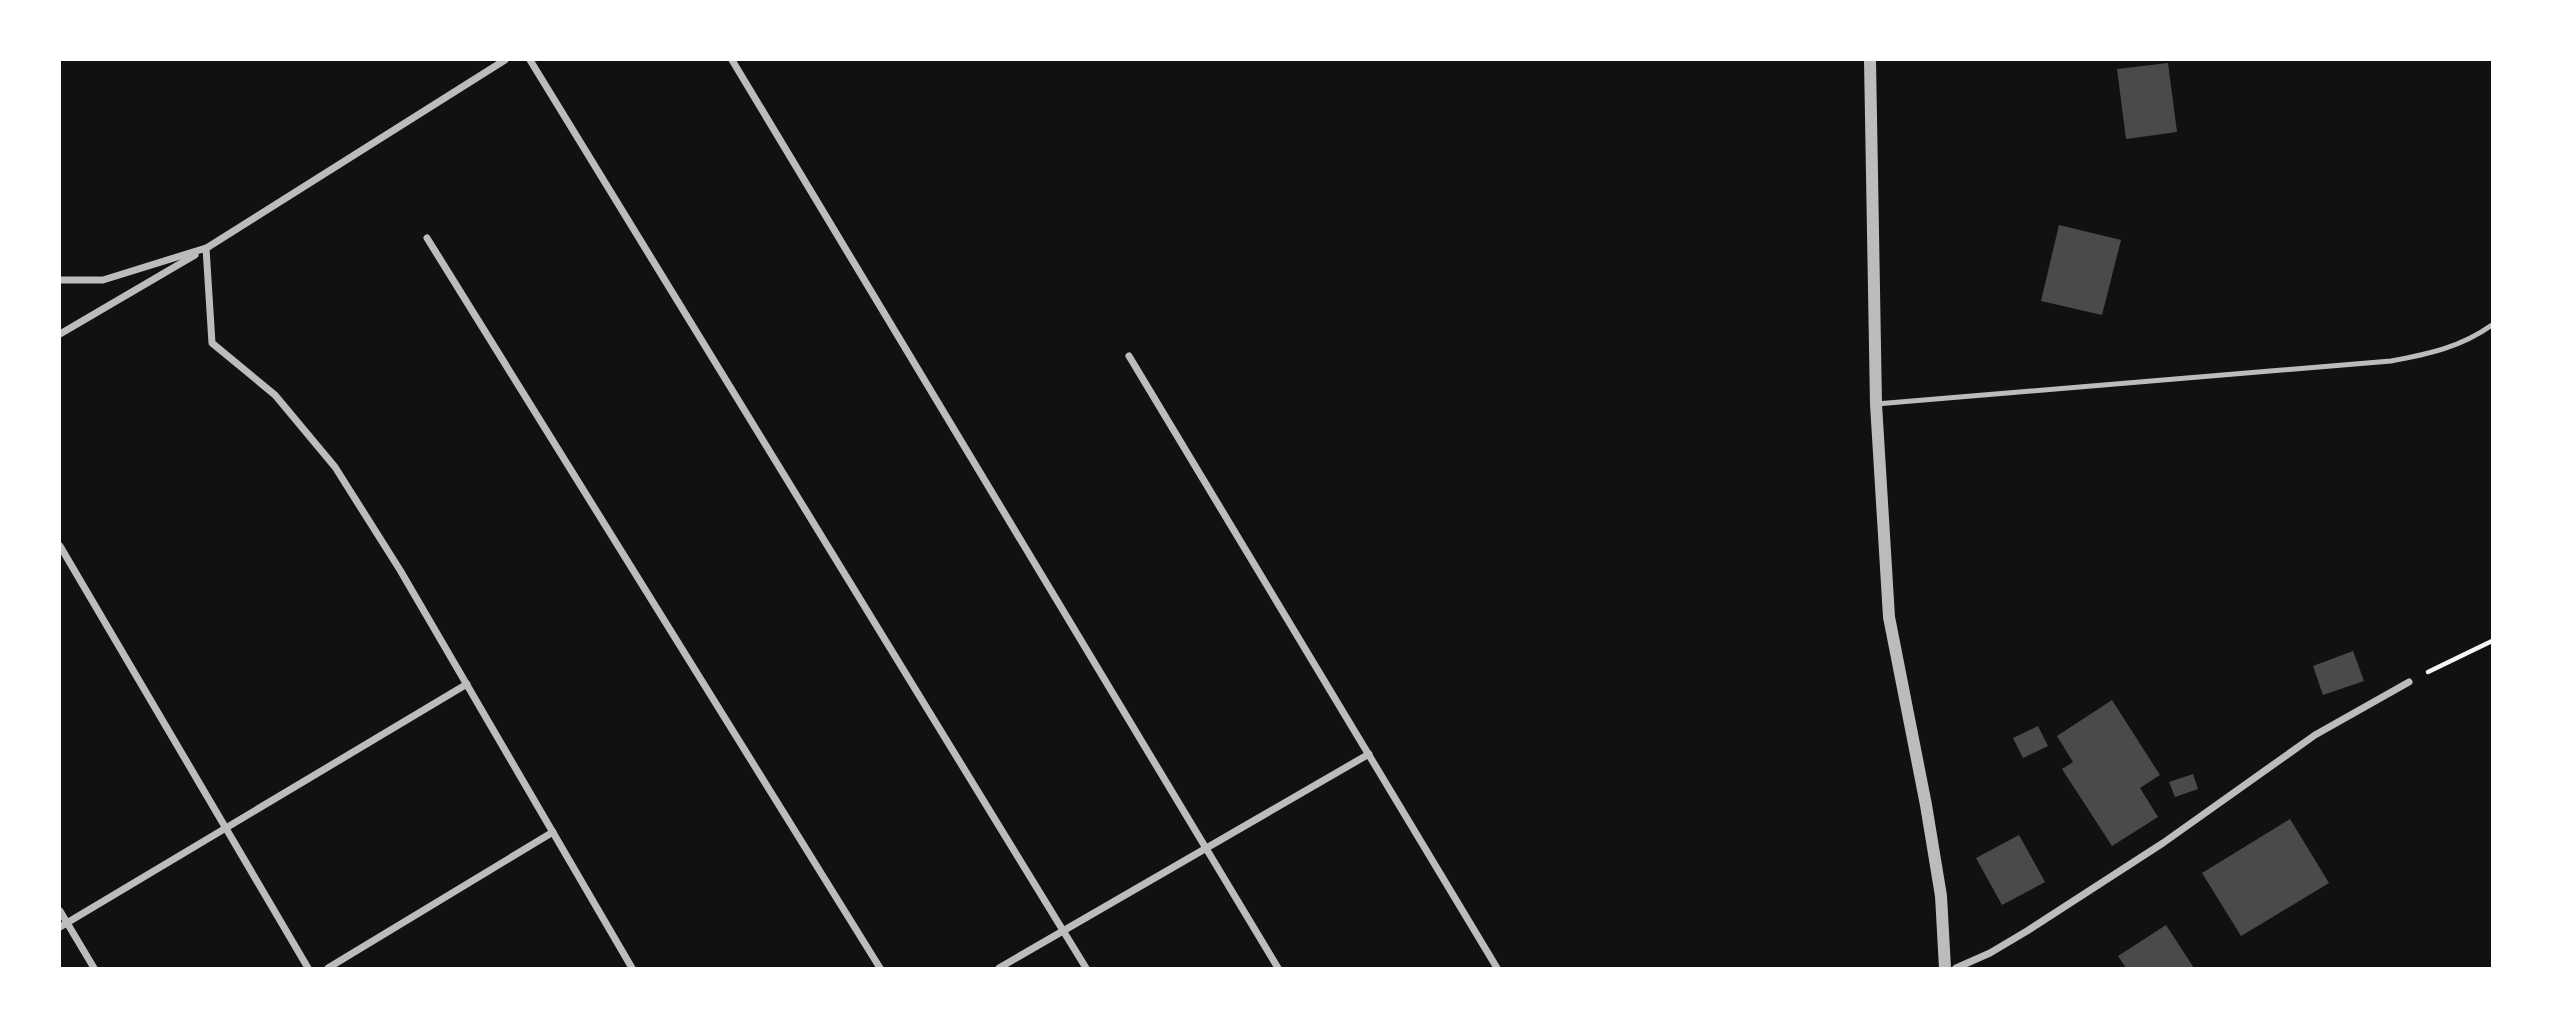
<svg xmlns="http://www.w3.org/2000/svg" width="2552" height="1028" font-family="'Noto Serif',serif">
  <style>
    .building { fill: #4a4a4a }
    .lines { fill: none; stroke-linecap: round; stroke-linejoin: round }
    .path { stroke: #f5f5f5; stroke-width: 4.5 }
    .service { stroke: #bcbcbc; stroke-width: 5 }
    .minor { stroke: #bcbcbc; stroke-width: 7 }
    .tertiary { stroke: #bcbcbc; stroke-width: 12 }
  </style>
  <rect width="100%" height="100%" fill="#111"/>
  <g class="building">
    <polygon points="2168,63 2177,132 2126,139 2117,69"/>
    <polygon points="2059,225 2121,240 2102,315 2041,301"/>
    <polygon points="2353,651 2364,681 2323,695 2313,666"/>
    <polygon points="2112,700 2160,775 2140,788 2158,817 2112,846 2062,769 2073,762 2057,736"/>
    <polygon points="2038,726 2048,746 2023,758 2013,738"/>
    <polygon points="2193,774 2198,789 2175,797 2169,782"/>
    <polygon points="2290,819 2329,883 2241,936 2202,873"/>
    <polygon points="2019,835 2045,882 2002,905 1976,858"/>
    <polygon points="2166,925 2194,968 2126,968 2118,956"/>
  </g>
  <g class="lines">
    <polyline class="path" points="2428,672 2492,641"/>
    <path class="service" d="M1876,404L2391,361C2429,354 2461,347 2492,325"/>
    <g class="minor">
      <polyline points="530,60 1086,968"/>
      <polyline points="732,60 1278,968"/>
      <polyline points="427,238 880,968"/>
      <polyline points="205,249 505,60"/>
      <polyline points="60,280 103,280 206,248 212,343 275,395 335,467 400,570 632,968"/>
      <polyline points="60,334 195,255"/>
      <polyline points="1129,356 1497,968"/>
      <polyline points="60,546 308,968"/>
      <polyline points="60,911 94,968"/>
      <polyline points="60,927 467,684"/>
      <polyline points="328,968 553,832"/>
      <polyline points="999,968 1369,754"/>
      <polyline points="1956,968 1990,953 2027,931 2163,843 2315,735 2409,682"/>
    </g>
    <polyline class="tertiary" points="1870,60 1876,404 1889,617 1926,805 1941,896 1945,968"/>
  </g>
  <rect width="2552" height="1028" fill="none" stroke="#ffffff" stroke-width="122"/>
</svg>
